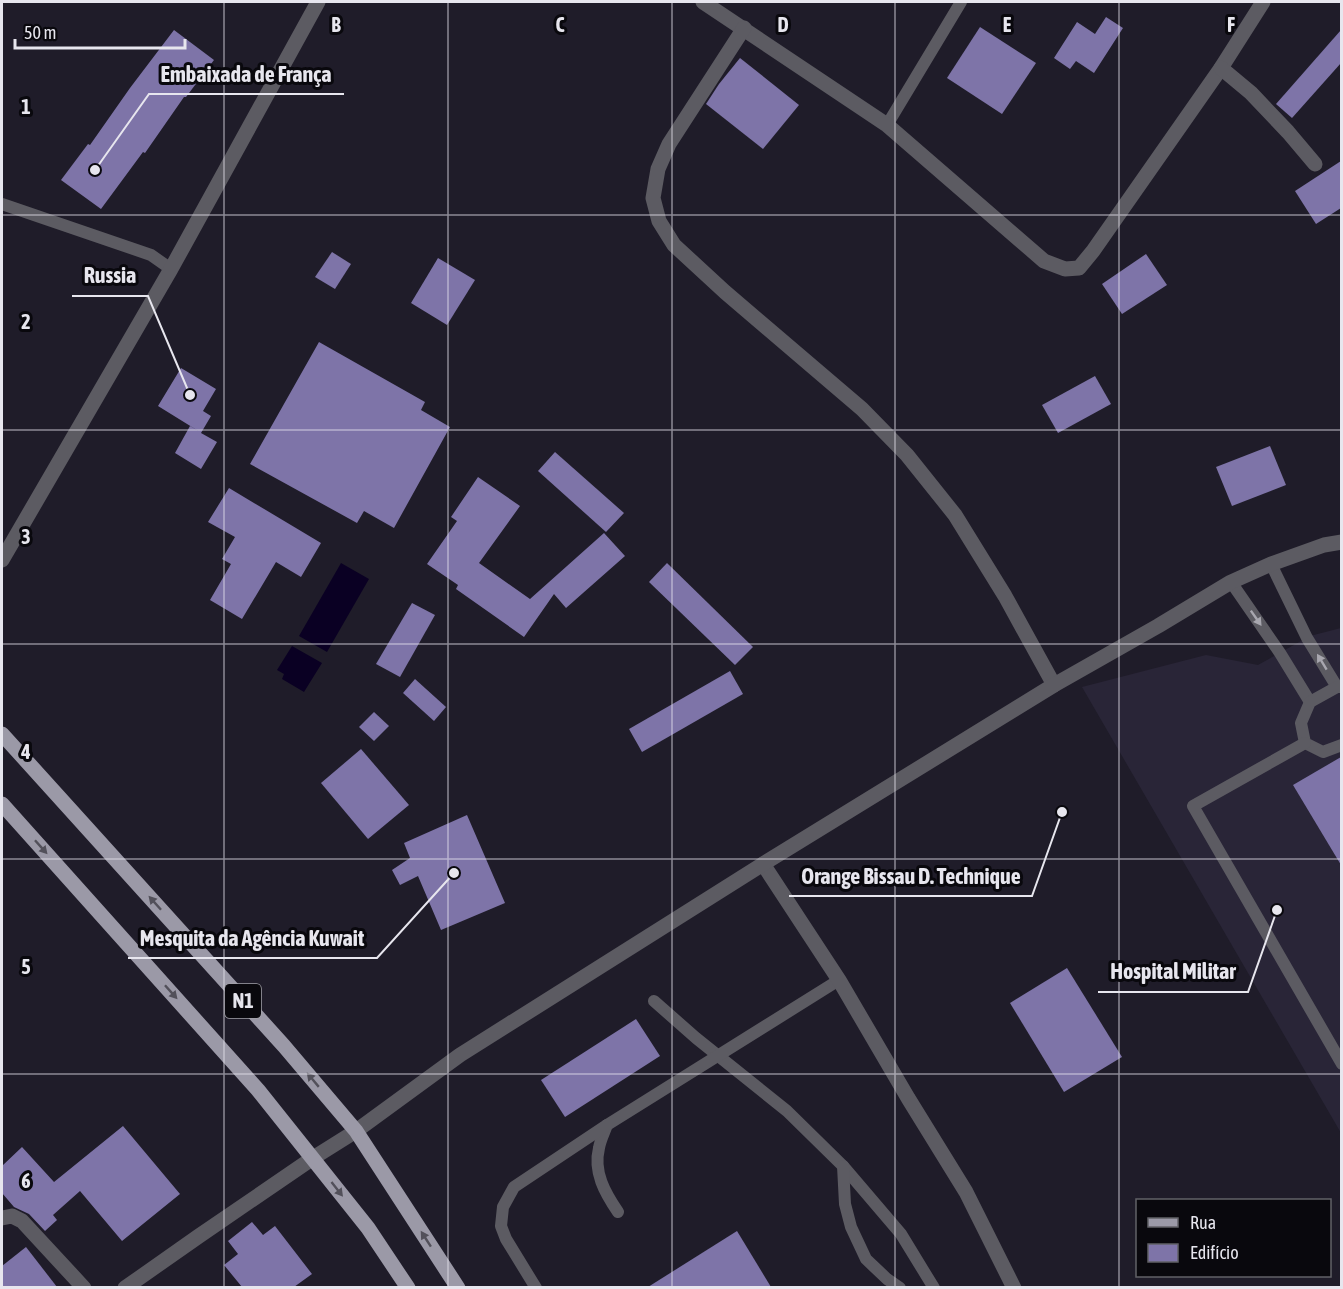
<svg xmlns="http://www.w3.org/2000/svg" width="1343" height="1289" font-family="'Asap Condensed',sans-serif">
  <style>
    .built { fill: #292537 }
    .water { fill: #0a0023 }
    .building { fill: #7e74a8 }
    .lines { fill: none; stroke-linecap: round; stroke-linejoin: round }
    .service { stroke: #5c5b62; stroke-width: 12 }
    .minor { stroke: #5c5b62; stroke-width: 15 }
    .primary { stroke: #9b99a7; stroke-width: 15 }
    .oneway { fill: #a8a7af }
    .oneway2 { fill: #52505a }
    .grid { fill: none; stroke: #e7e6ee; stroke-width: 1.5; stroke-opacity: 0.55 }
    .labels { text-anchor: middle; stroke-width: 6; stroke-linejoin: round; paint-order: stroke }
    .shield { fill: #09080d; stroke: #a4a3aa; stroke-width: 1.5 }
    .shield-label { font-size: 20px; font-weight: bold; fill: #e7e6ee }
    .grid-label { font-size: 20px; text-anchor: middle; font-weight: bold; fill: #e7e6ee; stroke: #09080d; stroke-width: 6; stroke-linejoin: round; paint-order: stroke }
    .leader { fill: none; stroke: #e7e6ee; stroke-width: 2 }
    .callout-dot { fill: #e7e6ee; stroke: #09080d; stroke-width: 2 }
    .callout-label { font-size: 22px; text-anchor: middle; font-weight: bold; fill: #e7e6ee; stroke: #09080d; stroke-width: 6; stroke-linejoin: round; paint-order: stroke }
  </style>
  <rect width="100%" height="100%" fill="#1f1c29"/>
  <polygon class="built" points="1341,628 1341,1133 1082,687 1206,655 1258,665 1310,636"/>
  <g class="water">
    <polygon points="341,563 369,579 327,652 299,636"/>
    <polygon points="292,646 322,663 304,692 282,679 284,674 277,670"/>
  </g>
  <g class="building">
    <polygon points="1106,17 1123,28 1094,73 1076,61 1070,69 1054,58 1077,22 1095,34"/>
    <polygon points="980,27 1036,63 1002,114 947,78"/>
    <polygon points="174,30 214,60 186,97 184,97 145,153 143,152 101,209 61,180 88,144 90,145 130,88"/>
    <polygon points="1341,30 1341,63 1292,118 1276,104"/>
    <polygon points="740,58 799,105 763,149 706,104 719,84"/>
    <polygon points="1341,161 1341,208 1316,224 1295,191"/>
    <polygon points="332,252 351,264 335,289 315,277"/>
    <polygon points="1146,254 1167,285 1122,314 1102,284"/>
    <polygon points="438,258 475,280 447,325 411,303"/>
    <polygon points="319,342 425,402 421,410 450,427 394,528 364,511 357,523 250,464"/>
    <polygon points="181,368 216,389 203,411 211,416 201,433 217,442 201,469 175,453 190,426 200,432 158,406"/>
    <polygon points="1095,376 1111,404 1058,433 1042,405"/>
    <polygon points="1270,446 1286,485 1232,506 1216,467"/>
    <polygon points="555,452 624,513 606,532 538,471"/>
    <polygon points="478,477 520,506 479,563 530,599 604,533 625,556 566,608 554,594 524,637 456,589 458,585 427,564 457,521 451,517"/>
    <polygon points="229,488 321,543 301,577 276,562 242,619 210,600 231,564 222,559 235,537 208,522"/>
    <polygon points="667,563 753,647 735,665 649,582"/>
    <polygon points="412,603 435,615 400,677 376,664"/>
    <polygon points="730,671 743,694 642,752 629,729"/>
    <polygon points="415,679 446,707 434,721 403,693"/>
    <polygon points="374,712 389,726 374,741 359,727"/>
    <polygon points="361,749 409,805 368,839 321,783"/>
    <polygon points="1341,757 1341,865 1293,785"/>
    <polygon points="467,815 505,903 441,930 418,876 400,885 392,870 410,858 404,843"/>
    <polygon points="1067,968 1122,1057 1064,1092 1010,1003"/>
    <polygon points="636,1019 660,1056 565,1117 541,1080"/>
    <polygon points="123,1126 180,1194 122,1241 80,1191 53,1215 57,1220 45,1231 29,1214 14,1207 2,1193 2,1166 22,1147 54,1182"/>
    <polygon points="252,1222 263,1235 275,1226 312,1274 294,1287 242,1287 224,1265 238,1254 228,1241"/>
    <polygon points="737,1231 771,1287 648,1287"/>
    <polygon points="26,1247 57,1287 2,1287 2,1266"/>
  </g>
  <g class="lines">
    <g class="service">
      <polyline points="887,125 961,2"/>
      <polyline points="2,204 151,255 171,269"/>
      <polyline points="1271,564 1307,638 1337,687"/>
      <polyline points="1231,582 1280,653 1310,702"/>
      <polyline points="1342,687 1337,687 1310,702 1301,723 1305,743 1323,752 1342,745"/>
      <polyline points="1305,743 1193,806 1342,1064"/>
      <polyline points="654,1001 696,1038 787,1111 843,1166 901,1234 934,1288"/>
      <path d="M607,1125C604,1133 600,1141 599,1148C593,1172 605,1193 618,1212"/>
      <polyline points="843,1166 845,1204 851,1227 866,1259 887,1279 900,1288"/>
      <polyline points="536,1288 506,1239 501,1226 503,1207 514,1187 607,1125 839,980"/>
    </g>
    <g class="minor">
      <polyline points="703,2 887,125 1044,261 1065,269 1079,268 1093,251 1221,68 1263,2"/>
      <polyline points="744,28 669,144 658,169 653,198 659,221 674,245 725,292 862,409 907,455 955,515 1005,596 1054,685"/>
      <polyline points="1221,68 1251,93 1288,132 1315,164"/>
      <polyline points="2,560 171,269 318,2"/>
      <polyline points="763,864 839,980 908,1098 966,1192 1014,1288"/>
      <polyline points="2,1218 12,1216 22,1221 84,1288"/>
      <polyline points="125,1288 199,1236 313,1158 356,1131 460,1055 763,864 1054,685 1158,626 1231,582 1271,564 1324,545 1342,542"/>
    </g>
    <g class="primary">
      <polyline points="2,734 284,1046 356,1131 458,1288"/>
      <polyline points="2,804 258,1090 368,1228 408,1288"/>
    </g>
  </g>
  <defs><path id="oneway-solid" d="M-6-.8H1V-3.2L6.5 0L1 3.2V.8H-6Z" transform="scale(1.5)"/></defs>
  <g class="oneway">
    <use href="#oneway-solid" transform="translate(1256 618) rotate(55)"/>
    <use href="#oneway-solid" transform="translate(1322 662) rotate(-121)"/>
  </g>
  <g class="oneway2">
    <use href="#oneway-solid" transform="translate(41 847) rotate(48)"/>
    <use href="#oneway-solid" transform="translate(155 903) rotate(-132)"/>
    <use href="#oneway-solid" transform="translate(171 992) rotate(48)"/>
    <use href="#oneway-solid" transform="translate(313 1080) rotate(-130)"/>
    <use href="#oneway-solid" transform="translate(337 1189) rotate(52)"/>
    <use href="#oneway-solid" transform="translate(426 1239) rotate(-123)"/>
  </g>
  <path class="grid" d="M224,2V1288M448,2V1288M672,2V1288M895,2V1288M1119,2V1288M2,215H1342M2,430H1342M2,644H1342M2,859H1342M2,1074H1342"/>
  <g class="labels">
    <rect class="shield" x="225" y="984" width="36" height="34" rx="4.5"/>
    <g class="shield-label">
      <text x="243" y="1008">N1</text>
    </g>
  </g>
  <g class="grid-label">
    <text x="336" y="32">B</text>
    <text x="560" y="32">C</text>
    <text x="783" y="32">D</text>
    <text x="1007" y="32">E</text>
    <text x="1231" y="32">F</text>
    <text x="26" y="114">1</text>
    <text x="26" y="329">2</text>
    <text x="26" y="544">3</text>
    <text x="26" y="759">4</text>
    <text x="26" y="974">5</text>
    <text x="26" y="1188">6</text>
  </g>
  <path class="leader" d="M95 170L149 94H344M190 395L148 296H72M1062 812L1032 896H789M454 873L377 958H128M1277 910L1248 992H1098"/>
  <g class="callout-dot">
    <circle cx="95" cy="170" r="6"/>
    <circle cx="190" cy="395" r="6"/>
    <circle cx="1062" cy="812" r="6"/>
    <circle cx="454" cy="873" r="6"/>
    <circle cx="1277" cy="910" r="6"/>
  </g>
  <g class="callout-label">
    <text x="246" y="82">Embaixada de França</text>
    <text x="110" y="283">Russia</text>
    <text x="911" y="884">Orange Bissau D. Technique</text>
    <text x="252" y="946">Mesquita da Agência Kuwait</text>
    <text x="1173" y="979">Hospital Militar</text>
  </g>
  <rect width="1343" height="1289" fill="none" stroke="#e7e6ee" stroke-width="6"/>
  <rect x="1136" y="1199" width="195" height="78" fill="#09080d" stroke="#626167" stroke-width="1.5"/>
  <rect x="1148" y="1218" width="30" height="9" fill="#9b99a7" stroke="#626167" stroke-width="1.5"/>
  <text x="1190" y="1229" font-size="18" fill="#e7e6ee">Rua</text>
  <rect x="1148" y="1244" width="30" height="18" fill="#7e74a8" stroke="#626167" stroke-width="1.5"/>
  <text x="1190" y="1259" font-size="18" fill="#e7e6ee">Edifício</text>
  <path d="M15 39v9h170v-9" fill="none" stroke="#e7e6ee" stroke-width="3"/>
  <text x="24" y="39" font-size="18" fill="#e7e6ee" stroke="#09080d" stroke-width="4.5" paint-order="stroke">50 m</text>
</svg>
